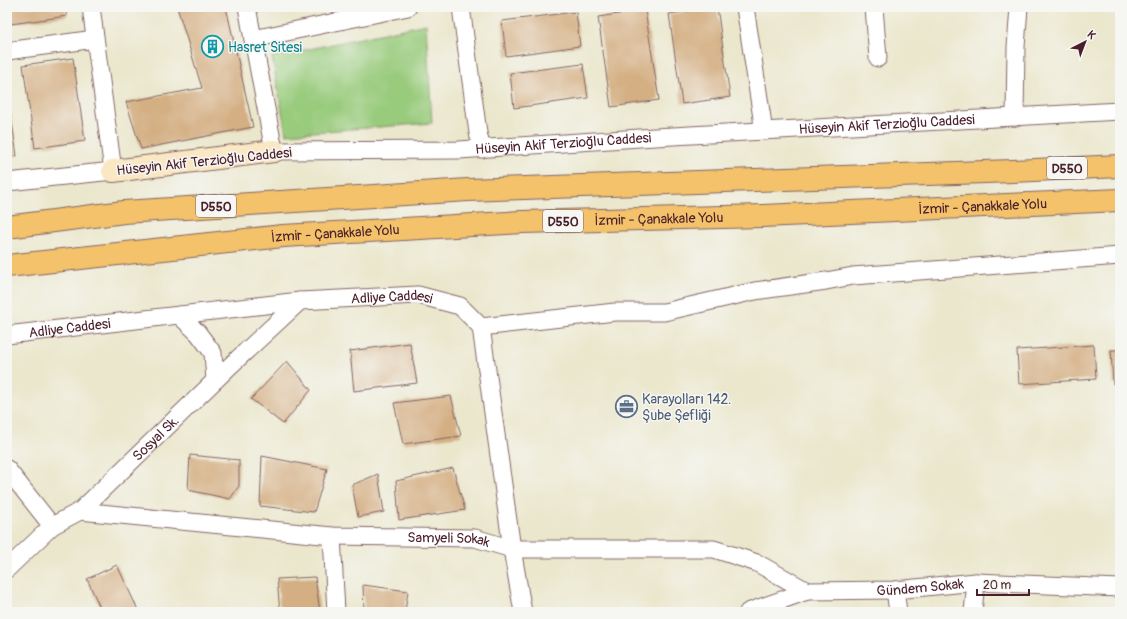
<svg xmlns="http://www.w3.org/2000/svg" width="1127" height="619" font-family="Pangolin,sans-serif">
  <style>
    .green { fill: #98cb7b; stroke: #717553 }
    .building { fill: #d4af83 }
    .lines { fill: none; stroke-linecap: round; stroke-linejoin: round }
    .street-casing { stroke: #826564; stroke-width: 19 }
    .secondary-casing { stroke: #826564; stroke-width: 24 }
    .highway-casing { stroke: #826564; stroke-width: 24 }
    .street { stroke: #fff; stroke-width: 17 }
    .secondary { stroke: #fae7c3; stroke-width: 22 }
    .highway { stroke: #f3c26a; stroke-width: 22 }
    .labels { text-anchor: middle; stroke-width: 3; stroke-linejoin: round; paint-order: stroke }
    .shield { fill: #f6f6f2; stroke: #7e6067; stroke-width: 1 }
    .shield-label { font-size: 13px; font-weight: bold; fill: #4a1f2b }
    .culture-label { font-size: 14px; fill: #0d838f; stroke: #f6f6f2; text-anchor: start }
    .street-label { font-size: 14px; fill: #4a1f2b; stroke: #f6f6f2 }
    .service-label { font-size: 14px; fill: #4e5e75; stroke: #f6f6f2; text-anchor: start }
  </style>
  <rect width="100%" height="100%" fill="#f6f6f2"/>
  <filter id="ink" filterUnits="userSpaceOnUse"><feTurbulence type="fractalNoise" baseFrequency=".025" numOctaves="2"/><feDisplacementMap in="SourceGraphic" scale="8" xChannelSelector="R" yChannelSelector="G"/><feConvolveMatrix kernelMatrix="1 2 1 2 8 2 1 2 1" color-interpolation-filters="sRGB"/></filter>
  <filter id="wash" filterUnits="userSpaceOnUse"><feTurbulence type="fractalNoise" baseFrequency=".012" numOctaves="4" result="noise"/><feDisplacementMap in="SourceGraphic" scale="16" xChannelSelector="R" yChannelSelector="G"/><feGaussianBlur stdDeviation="0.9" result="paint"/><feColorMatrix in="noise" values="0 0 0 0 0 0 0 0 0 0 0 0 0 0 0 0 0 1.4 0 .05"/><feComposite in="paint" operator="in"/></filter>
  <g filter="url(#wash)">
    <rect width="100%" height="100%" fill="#ebe7cd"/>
    <polygon class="green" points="426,24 432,123 286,134 272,57"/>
    <g id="blocks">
      <g class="building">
        <polygon points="8,7 66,7 67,16 11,24"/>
        <polygon points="177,7 226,7 253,127 141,149 126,102 202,88"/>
        <polygon points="717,7 730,97 682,104 669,14"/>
        <polygon points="645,10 659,100 611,107 598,17"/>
        <polygon points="576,12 580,46 506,56 502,21"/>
        <polygon points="73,58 85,141 35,148 23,65"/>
        <polygon points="583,64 588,98 514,108 510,73"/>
        <polygon points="7,89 17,156 7,157"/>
        <polygon points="410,343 417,383 354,391 350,351"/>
        <polygon points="1094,345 1096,379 1019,384 1017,350"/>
        <polygon points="1111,350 1120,350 1120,384 1113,384"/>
        <polygon points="287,361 311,390 283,424 251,399"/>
        <polygon points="451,396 461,436 403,444 394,403"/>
        <polygon points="190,455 239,460 239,486 230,499 188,490"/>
        <polygon points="262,456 327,469 314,512 260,506"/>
        <polygon points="453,468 465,510 399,520 396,481"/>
        <polygon points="378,474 384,512 358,517 352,485"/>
        <polygon points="117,565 138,610 133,612 102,612 87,579"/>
        <polygon points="315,577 320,612 280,612 277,579"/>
        <polygon points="363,585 408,591 405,612 364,612"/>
      </g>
    </g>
  </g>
  <g filter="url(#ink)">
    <use href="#blocks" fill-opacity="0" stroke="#826564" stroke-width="1"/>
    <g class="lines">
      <defs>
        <g id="street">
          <path id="s1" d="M247,7L274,151L459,150L655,137L1120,111"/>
          <polyline points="461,7 478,133 482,149"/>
          <polyline points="745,7 762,118 763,131"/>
          <polyline points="874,7 878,58"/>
          <polyline points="253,39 408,7"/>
          <polyline points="7,51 95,39"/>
          <polyline points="1015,117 1016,47 1019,7"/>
          <polyline points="7,182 113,171 91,7"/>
          <polyline points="179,315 198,333 213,353 215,380"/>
          <polyline points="481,327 615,312 664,312 755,291 826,281 853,276 1120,256"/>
          <path id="s2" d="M7,335L300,301L418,295L460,306L481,327L512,549L523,612"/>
          <polyline points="7,469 52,526"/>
          <path id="s3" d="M80,511L332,536L475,538L512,549H714L757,563L807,591"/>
          <polyline points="332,536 336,612"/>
          <path id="s4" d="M7,569L52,526L80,511L230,366L300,301"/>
          <polyline points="895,590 898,612"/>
          <path id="s5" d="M748,612L807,591L895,590L976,582L1120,588"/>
          <polyline points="973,612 976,582"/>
        </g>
        <polyline id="secondary" points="113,171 274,151"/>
        <g id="highway">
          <polyline points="7,227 124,212 468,190 1013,171 1120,166"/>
          <path id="s6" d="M7,266L283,236L522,222L763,216L1120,200"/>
        </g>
      </defs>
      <use href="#street" class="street-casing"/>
      <use href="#secondary" class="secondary-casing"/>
      <use href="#highway" class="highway-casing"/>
      <use href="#street" class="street"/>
      <use href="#secondary" class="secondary"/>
      <use href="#highway" class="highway"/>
    </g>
  </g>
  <defs>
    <symbol id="building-ring" viewBox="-11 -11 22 22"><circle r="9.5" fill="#f6f6f2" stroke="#0f9aa8" stroke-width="1.5"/><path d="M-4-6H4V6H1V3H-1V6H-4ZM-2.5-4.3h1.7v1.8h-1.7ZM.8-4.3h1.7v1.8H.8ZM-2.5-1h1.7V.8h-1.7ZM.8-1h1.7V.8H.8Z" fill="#0f9aa8"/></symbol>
    <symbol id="office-ring" viewBox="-11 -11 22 22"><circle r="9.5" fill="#f6f6f2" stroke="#5c6f8a" stroke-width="1.5"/><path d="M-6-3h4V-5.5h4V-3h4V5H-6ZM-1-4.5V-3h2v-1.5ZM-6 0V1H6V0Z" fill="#5c6f8a"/></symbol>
  </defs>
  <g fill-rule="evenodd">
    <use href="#building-ring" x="200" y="34" width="25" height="25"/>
    <use href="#office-ring" x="614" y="394" width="25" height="25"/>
  </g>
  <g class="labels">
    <g class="shield">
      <rect x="1047" y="157" width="40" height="22" rx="3"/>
      <rect x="196" y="195" width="40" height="22" rx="3"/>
      <rect x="543" y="210" width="40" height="22" rx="3"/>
    </g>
    <g class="shield-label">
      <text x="1067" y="173">D550</text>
      <text x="216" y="211">D550</text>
      <text x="563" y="226">D550</text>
    </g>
    <g class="culture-label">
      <text x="228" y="52">Hasret Sitesi</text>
    </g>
    <g class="street-label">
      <text dy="5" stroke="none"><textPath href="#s1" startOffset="760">Hüseyin Akif Terzioğlu Caddesi</textPath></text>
      <text dy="5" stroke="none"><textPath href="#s1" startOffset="436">Hüseyin Akif Terzioğlu Caddesi</textPath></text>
      <text transform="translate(204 161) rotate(-6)" y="5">Hüseyin Akif Terzioğlu Caddesi</text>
      <text dy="5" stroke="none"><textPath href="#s6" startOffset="978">İzmir - Çanakkale Yolu</textPath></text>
      <text dy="5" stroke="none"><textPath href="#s6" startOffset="654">İzmir - Çanakkale Yolu</textPath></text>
      <text dy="5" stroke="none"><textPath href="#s6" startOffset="330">İzmir - Çanakkale Yolu</textPath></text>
      <text dy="5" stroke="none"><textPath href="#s2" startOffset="387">Adliye Caddesi</textPath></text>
      <text dy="5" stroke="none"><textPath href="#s2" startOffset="63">Adliye Caddesi</textPath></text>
      <text dy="5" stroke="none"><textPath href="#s4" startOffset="199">Sosyal Sk.</textPath></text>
      <text dy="5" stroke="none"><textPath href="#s3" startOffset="370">Samyeli Sokak</textPath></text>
      <text dy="5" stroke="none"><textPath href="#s5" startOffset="176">Gündem Sokak</textPath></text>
    </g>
    <g class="service-label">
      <text x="642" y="404">Karayolları 142.<tspan x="642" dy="16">Şube Şefliği</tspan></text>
    </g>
  </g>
  <rect width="1127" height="619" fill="none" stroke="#f6f6f2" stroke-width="24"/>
  <g transform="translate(1085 42) rotate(42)" stroke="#f6f6f2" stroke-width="3" paint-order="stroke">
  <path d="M0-3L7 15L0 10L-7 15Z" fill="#4a1f2b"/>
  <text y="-6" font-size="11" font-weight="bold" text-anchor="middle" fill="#4a1f2b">K</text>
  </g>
  <path d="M977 589v6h52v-6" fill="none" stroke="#4a1f2b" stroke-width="2"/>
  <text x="983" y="589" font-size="12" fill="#4a1f2b" stroke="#f6f6f2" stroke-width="3" paint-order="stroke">20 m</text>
</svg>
